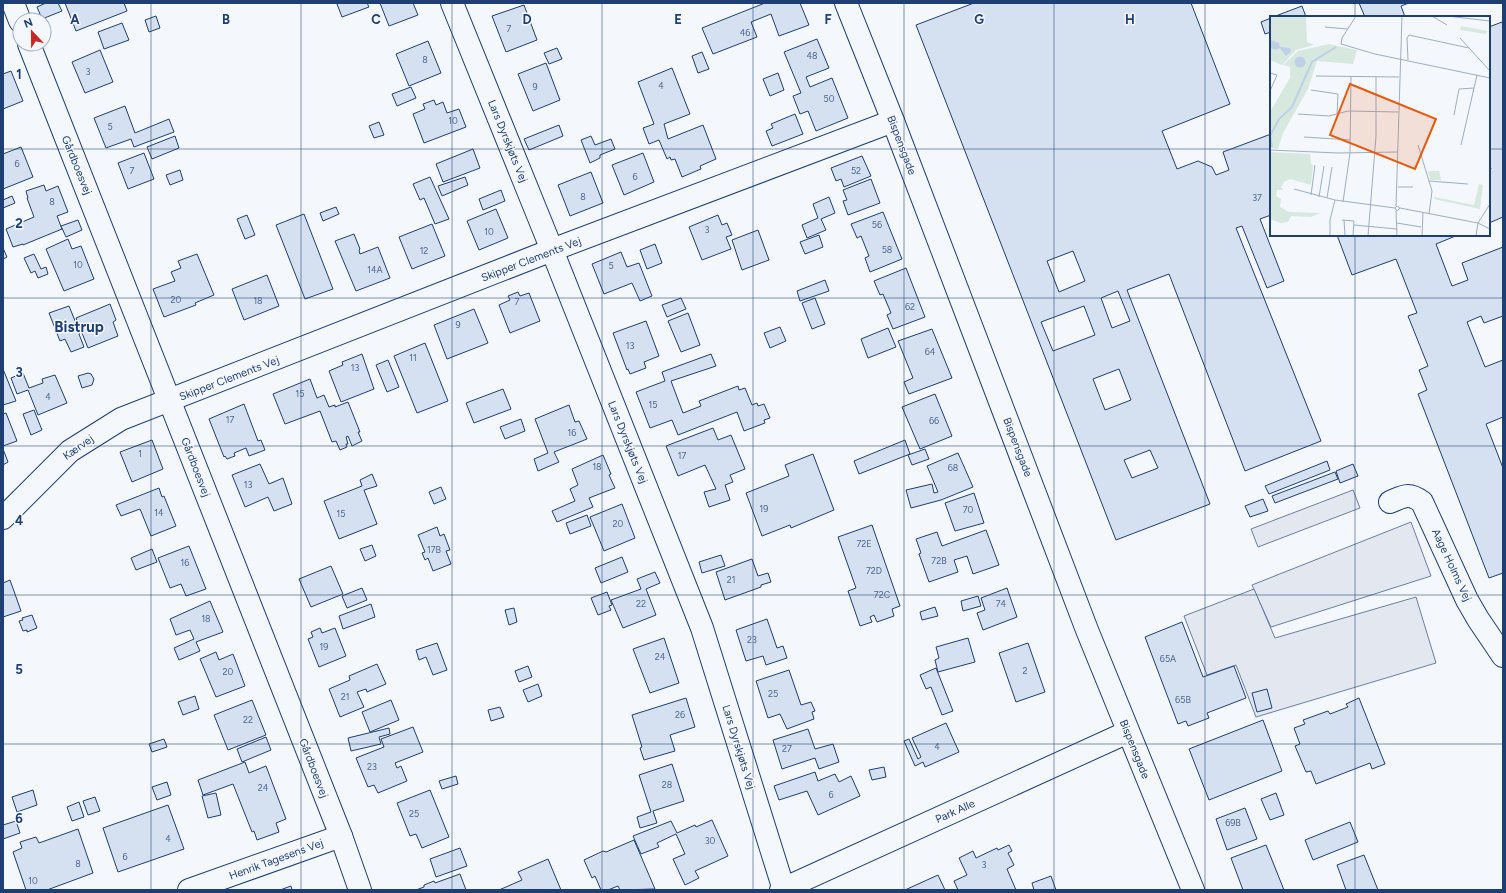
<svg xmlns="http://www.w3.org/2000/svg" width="1506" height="893" font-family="Figtree,sans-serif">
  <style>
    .parking { fill: #e3e8f0; stroke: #687fa3 }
    .building { fill: #d5e0f0; stroke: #1d3f73; fill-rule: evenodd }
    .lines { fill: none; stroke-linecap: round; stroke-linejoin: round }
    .minor-casing { stroke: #1d3f73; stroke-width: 24 }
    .minor { stroke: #f4f7fb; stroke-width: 22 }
    .grid { fill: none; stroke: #1d3f73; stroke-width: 1; stroke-opacity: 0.55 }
    .labels { text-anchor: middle; stroke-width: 3; stroke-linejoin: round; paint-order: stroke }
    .number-label { font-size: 9px; fill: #4b6792 }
    .street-label { font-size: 11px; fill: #1d3f73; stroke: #f4f7fb }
    .district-label { font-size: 15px; font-weight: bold; fill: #1d3f73; stroke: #f4f7fb }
    .inset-river { fill: none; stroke: #bed0e5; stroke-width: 2 }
    .inset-road { fill: none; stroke: #9eadc5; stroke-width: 1 }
    .view { fill: #e8590c; fill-opacity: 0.15; stroke: #e8590c; stroke-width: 2 }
    .inset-edge { fill: none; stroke: #1d3f73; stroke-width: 2 }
    .grid-label { font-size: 13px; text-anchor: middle; font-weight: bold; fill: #1d3f73; stroke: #f4f7fb; stroke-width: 3; stroke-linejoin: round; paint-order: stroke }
  </style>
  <rect width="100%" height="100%" fill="#f4f7fb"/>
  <g class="parking">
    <polygon points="1353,490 1360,508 1258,547 1251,529"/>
    <polygon points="1411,522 1431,576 1271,627 1252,585"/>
    <polygon points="1254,589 1275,638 1416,597 1436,663 1256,717 1236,665 1207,675 1184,616"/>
  </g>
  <g class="building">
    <polygon points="46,3 58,3 62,11 42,19 37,7"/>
    <polygon points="65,3 124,3 127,11 76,31"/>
    <polygon points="340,3 367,3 369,7 342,17 337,4"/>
    <polygon points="380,3 413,3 418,15 389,26"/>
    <polygon points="765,3 800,3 809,25 779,36 771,14 751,22 757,37 713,54 702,28"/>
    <path d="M974,3H1191L1230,104L1162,131L1177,169L1198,161L1212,167L1216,175L1229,170L1223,152L1271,134V215L1260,219L1284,281L1267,288L1242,226L1236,228L1321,441L1245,471L1169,274L1127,290L1210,504L1116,540L916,25ZM1073,251L1085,281L1059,292L1047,261ZM1118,291L1130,321L1112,328L1101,298ZM1084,306L1095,335L1053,351L1041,322ZM1119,369L1131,400L1105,410L1093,379ZM1150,450L1158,468L1132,478L1124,460Z"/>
    <polygon points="1359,3 1409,3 1401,6 1405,17 1365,17"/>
    <polygon points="524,5 537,40 506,52 492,16"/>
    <polygon points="1302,6 1306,17 1273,17"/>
    <polygon points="156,16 160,28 149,32 145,20"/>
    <polygon points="1271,18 1271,32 1265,34 1261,22"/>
    <polygon points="1502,22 1503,26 1503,217 1489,223 1489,170 1491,169 1489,163 1489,27"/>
    <polygon points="122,23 129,40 104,49 98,32"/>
    <polygon points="817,39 829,68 806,77 810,87 832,78 848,118 816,131 808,111 800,114 793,96 801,93 784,52"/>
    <polygon points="428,41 441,73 409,86 396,54"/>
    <polygon points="557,48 562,59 549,64 544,53"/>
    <polygon points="100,50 113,82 85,93 72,62"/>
    <polygon points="702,52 709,69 698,73 692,56"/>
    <polygon points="546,63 560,100 533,111 518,74"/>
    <polygon points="672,68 690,114 664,124 668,139 703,125 716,159 700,166 701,169 682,177 675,159 671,160 670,157 667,159 659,140 649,144 643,128 654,124 638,82"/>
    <polygon points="11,71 23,101 3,109 3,74"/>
    <polygon points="778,73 784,90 770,96 763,79"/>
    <polygon points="411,87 416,98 397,106 392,94"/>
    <polygon points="434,100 436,105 443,102 447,113 459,109 466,127 424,143 413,114 425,109 423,104"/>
    <polygon points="125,106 135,133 169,119 174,132 134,147 131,139 106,148 94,118"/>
    <polygon points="795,114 803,134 772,146 766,131 773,128 771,124"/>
    <polygon points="379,122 384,135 374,138 369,126"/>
    <polygon points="559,125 563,136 529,150 524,139"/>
    <polygon points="175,136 179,148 152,159 147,147"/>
    <polygon points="591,136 595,145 611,139 615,149 600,155 600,158 590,163 581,140"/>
    <polygon points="21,147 33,177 3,189 3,154"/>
    <polygon points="473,149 480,168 443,182 436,164"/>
    <polygon points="144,153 154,179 128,189 118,163"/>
    <polygon points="643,153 654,182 624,195 612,165"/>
    <polygon points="862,156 871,176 844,187 841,179 836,181 831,168"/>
    <polygon points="180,170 183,180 170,185 166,175"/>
    <polygon points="591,172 603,203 570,216 558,185"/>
    <polygon points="430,177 449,219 435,224 424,198 420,200 413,184"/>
    <polygon points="465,177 468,185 442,196 438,186"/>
    <polygon points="871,179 880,203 848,215 843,201 847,200 843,190"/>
    <polygon points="44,185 46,191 58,186 68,212 57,216 62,229 23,245 23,244 13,247 6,229 34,217 27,198 28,198 26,191"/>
    <polygon points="501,190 505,201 483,210 479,199"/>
    <polygon points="12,196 15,203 3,208 3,200"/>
    <polygon points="829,197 835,213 821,219 826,230 807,238 802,225 818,218 813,204"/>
    <polygon points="336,207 339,214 323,221 320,213"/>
    <polygon points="496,209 508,238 479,250 467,221"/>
    <polygon points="883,212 902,259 870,272 865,258 869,256 861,236 857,238 851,224"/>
    <polygon points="304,214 333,289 305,299 276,225"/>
    <polygon points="247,215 255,235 245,239 237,219"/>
    <polygon points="718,215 722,225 727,223 732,235 726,237 731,249 702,260 689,227"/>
    <polygon points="78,220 82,230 66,237 61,226"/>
    <polygon points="432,224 445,256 412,269 399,237"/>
    <polygon points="758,230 769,260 742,270 732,240"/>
    <polygon points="354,234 360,249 359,250 360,254 378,247 390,278 356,291 335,241"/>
    <polygon points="819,235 823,247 805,254 800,242"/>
    <polygon points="1337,235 1458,235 1436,244 1452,286 1468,280 1462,263 1503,247 1503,316 1484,323 1481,316 1467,322 1485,367 1503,360 1503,417 1486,424 1503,468 1503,573 1489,578 1418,394 1427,390 1419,370 1428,366 1408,316 1417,313 1396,259 1352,275"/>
    <polygon points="68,239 72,249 81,246 94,279 64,291 46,249"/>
    <polygon points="655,244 662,263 647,269 640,250"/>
    <polygon points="3,248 7,257 3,259"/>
    <polygon points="621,252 627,267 639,263 652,296 640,301 632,283 604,294 592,264"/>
    <polygon points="34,254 41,269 46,267 48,274 38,278 35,271 31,273 24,258"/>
    <polygon points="197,254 214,295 195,303 196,305 164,317 153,289 175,281 171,272 181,268 178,261"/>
    <polygon points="906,268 925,317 893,329 887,315 891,313 883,294 880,295 874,281"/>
    <polygon points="267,275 279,306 244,320 232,289"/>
    <polygon points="825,280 829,291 800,301 797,291"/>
    <polygon points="518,292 520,296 529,293 540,321 510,333 499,305 510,300 508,296"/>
    <polygon points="681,298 686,309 667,317 662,305"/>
    <polygon points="815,298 825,324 812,329 802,303"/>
    <polygon points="110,304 116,320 113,322 118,336 88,348 76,318"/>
    <polygon points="69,306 80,333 79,334 84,347 71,352 65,339 60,341 49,313"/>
    <polygon points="474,309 488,343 447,359 434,325"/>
    <polygon points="688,313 700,345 681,352 668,321"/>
    <polygon points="646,321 659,356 644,362 646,368 630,374 628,369 627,370 613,333"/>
    <polygon points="780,327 786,341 770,348 764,333"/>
    <polygon points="888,328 896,347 868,358 861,339"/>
    <polygon points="932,329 952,378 909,394 904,382 913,378 898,341"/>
    <polygon points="425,343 448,401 417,413 394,356"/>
    <polygon points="362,354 374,389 341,402 329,371 343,365 342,362"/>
    <polygon points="711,354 716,366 671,381 683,413 701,406 699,401 738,386 739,390 745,388 752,405 757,403 758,406 764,404 770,418 764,420 765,423 744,431 737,412 678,435 672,420 650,428 636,392 665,381 662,372"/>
    <polygon points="388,360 399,387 387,392 376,365"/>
    <polygon points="3,369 16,401 3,405"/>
    <polygon points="23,373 29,388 43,383 42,379 55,375 67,403 38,415 28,390 17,394 11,378"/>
    <polygon points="88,373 91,374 94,379 92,385 82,388 78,376"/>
    <polygon points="310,379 317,398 324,395 329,407 335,405 335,407 348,402 360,432 358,432 362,441 352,446 348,436 346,437 348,444 346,444 347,447 340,450 336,441 332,442 320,411 285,424 273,394"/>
    <polygon points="503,389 511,409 474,423 466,403"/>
    <polygon points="935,394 952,436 920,449 902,407"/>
    <polygon points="244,404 258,441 261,440 265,450 249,456 246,448 234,453 235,456 227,459 225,456 224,457 209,419"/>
    <polygon points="569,405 575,422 579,421 587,439 554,452 559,462 538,471 534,459 548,453 535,419"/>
    <polygon points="34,410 42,430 31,435 23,414"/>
    <polygon points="6,413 17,441 3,446 3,414"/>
    <polygon points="521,419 525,431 505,439 500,427"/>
    <polygon points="713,428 718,440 731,435 745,469 730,475 733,482 725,485 730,500 709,507 704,492 716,489 705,465 678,476 666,446"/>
    <polygon points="152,440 163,469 132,482 120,452"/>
    <polygon points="905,440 910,454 859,474 854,461"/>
    <polygon points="3,449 8,462 3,465"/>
    <polygon points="925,449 929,459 912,465 908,455"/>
    <polygon points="958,453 973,487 941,500 911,508 906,490 932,484 934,493 938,492 927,466"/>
    <polygon points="813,454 834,510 791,528 790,525 762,536 746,493 789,476 785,465"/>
    <polygon points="603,455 611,474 609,475 615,488 589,498 593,507 557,522 552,511 575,501 570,489 578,485 572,469"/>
    <polygon points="1327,461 1330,470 1269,494 1265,486"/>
    <polygon points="260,464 269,484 283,478 292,504 274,511 268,497 245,507 232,475"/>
    <polygon points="1353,464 1358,476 1340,483 1336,471"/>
    <polygon points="1335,472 1338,479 1275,503 1272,496"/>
    <polygon points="372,474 377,486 364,490 377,524 339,539 324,501 362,486 360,480"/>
    <polygon points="441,487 446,499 434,504 429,492"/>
    <polygon points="159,488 162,497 164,496 176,526 151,536 140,509 121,516 116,505"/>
    <polygon points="974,493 984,523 955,531 945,503"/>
    <polygon points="1263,499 1268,511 1250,517 1245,506"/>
    <polygon points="622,504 635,538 604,551 590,517"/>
    <polygon points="587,515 591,526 570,534 566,523"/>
    <polygon points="872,525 900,606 892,609 894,616 877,622 874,615 870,617 872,622 860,626 848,591 856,588 838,537"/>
    <polygon points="437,527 440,536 444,534 450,550 446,551 451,564 433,571 428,558 425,560 422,553 425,552 418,535"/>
    <polygon points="986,530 999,565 973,574 967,556 954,560 958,572 929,582 919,554 921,553 916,539 937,532 942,546"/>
    <polygon points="372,545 376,556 365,561 360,549"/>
    <polygon points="189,546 206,589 186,596 181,584 170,588 158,558"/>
    <polygon points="152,549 157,562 136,570 131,558"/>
    <polygon points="721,555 725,566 702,573 699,562"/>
    <polygon points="622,557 628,572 601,583 595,568"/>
    <polygon points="752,559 758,576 768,573 771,582 761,585 761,587 725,600 716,572"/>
    <polygon points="331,566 343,594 311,607 299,579"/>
    <polygon points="655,572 660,583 646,589 656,615 623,628 611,600 641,589 637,579"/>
    <polygon points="10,580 21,611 3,617 3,583"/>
    <polygon points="362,588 367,600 347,608 342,596"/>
    <polygon points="1007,588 1017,617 983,630 977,613 985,610 981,598"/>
    <polygon points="607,592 612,605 609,606 611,610 598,615 591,598"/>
    <polygon points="978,596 981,606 963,611 961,601"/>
    <polygon points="210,601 223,632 196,642 200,651 179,660 174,648 194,639 190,630 176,635 170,619"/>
    <polygon points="371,604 375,617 343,629 339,616"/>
    <polygon points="935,607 938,616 922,620 920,612"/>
    <polygon points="514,608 517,622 509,625 505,610"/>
    <polygon points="32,615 37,628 27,632 27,630 23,631 19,621 23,620 22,618"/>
    <polygon points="767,619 777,648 783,646 787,658 766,665 763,656 746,661 736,630"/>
    <polygon points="1182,622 1203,677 1234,666 1246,698 1207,713 1209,718 1188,726 1186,721 1178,724 1145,637"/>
    <polygon points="320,628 322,633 335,628 346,656 319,667 308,639 313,637 311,632"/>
    <polygon points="664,638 679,683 650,693 633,649"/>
    <polygon points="968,638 975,662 938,672 935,660 939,658 936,647"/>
    <polygon points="437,643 447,670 433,675 426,657 419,660 416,650"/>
    <polygon points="1028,643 1045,692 1016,702 999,653"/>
    <polygon points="216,652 219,660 233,654 245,686 216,697 200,659"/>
    <polygon points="377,664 386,684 367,692 366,689 357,692 364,707 340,717 329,689 350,680 349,676"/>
    <polygon points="528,666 532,677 519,682 515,671"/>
    <polygon points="936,668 953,711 942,715 931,687 926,689 920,675"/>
    <polygon points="789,670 801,705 811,702 815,711 812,712 814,719 787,729 780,714 768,718 756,681"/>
    <polygon points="538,684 542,696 528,702 523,690"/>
    <polygon points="1267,689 1272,708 1257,712 1252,693"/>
    <polygon points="195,696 199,709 183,715 178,702"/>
    <polygon points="686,698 695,727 670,735 675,751 644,760 640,748 642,747 632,715"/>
    <polygon points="1359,698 1385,764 1372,769 1370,763 1316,784 1311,771 1306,772 1295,746 1300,744 1294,728 1305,724 1303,720 1328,711 1330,714 1348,707 1346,704"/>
    <polygon points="252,700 266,735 228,750 214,715"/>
    <polygon points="391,700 399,720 370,732 362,712"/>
    <polygon points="500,707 504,717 491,721 488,710"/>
    <polygon points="1263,720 1282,771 1209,800 1189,749"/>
    <polygon points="946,723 959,752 925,767 923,762 915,766 904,741 909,739 918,759 921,757 912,738"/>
    <polygon points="413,727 423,752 395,763 397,768 401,766 407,781 378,793 374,785 368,787 356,758 384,747 381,739"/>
    <polygon points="389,728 390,734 379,737 381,744 351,751 348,738"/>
    <polygon points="808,729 815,749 833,744 839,762 819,769 815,758 782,769 773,740"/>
    <polygon points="266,737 271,750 242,762 237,749"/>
    <polygon points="164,739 167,747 152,752 149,744"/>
    <polygon points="245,762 249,773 266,766 286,819 276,823 279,832 257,840 254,831 252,832 233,784 203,795 198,780"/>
    <polygon points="672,764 684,801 653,811 657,823 640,828 637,817 651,812 639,775"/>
    <polygon points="884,767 886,777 872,780 869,770"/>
    <polygon points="815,772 818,781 835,774 839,782 851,776 860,796 818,815 807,791 779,800 774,786"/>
    <polygon points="456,776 458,784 442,789 439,781"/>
    <polygon points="167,782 171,795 157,800 152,787"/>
    <polygon points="33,790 37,805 17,812 12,797"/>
    <polygon points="430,790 449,837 422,848 416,834 410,836 397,803"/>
    <polygon points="216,793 221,815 208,818 202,796"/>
    <polygon points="1276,793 1284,815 1270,820 1261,799"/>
    <polygon points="95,797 100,811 88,815 83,801"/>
    <polygon points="79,802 84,817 72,821 67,807"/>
    <polygon points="168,805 184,849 118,872 103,828"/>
    <polygon points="1245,808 1257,839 1227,850 1216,819"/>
    <polygon points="712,820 728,856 695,871 699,878 685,885 673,859 685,854 676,834 657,843 659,847 641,854 633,836 671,821 677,833 695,825 696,827"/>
    <polygon points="16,821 20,833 3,839 3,825"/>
    <polygon points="1350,822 1358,842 1313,860 1305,840"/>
    <polygon points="78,829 93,873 47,890 26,890 13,852 22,848 20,842 36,837 39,843"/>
    <polygon points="634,840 655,889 620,890 618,886 608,890 601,890 595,876 592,878 584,860 603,851 606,852"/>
    <polygon points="1009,845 1012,851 1008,853 1014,865 1007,869 1016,890 958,890 954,881 967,875 959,858 973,851 976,858 997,848 998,850"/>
    <polygon points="1266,845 1284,890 1243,890 1231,858"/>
    <polygon points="460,848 467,866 436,877 430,859"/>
    <polygon points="1364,855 1378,890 1346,890 1337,865"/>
    <polygon points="548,859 561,890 499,890 522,880 518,872"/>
    <polygon points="460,874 466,890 416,890 424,887 424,885 434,881 435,883"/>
    <polygon points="938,875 945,890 905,890"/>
    <polygon points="1051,876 1056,890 1034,890 1032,883"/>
    <polygon points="291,886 292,890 280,890"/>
  </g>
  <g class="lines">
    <defs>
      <g id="minor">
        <polyline points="13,3 20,21"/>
        <polyline points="452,3 552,250 702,628 784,890"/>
        <polyline points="846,3 893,121 1087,630 1193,890"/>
        <polyline points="29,44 341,836 360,890"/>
        <path d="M1390,502C1404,496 1409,492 1422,502L1467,600L1478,619L1503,656"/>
        <polyline points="3,518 70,451 121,419 552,250 893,121"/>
        <polyline points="189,890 341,836"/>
        <polyline points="781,890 1128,732"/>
      </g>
    </defs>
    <use href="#minor" class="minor-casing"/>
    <use href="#minor" class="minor"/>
  </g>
  <path class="grid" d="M151,3V890M301,3V890M452,3V890M602,3V890M753,3V890M904,3V890M1054,3V890M1205,3V890M1355,3V17M3,149H1271M1489,149H1503M1355,235V890M3,298H1503M3,446H1503M3,595H1503M3,744H1503"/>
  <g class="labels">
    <g class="number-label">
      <text x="509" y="32">7</text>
      <text x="745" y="36">46</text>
      <text x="812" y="59">48</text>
      <text x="425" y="63">8</text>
      <text x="88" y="75">3</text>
      <text x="661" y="89">4</text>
      <text x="535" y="90">9</text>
      <text x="829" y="102">50</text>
      <text x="453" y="124">10</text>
      <text x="110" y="130">5</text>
      <text x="17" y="167">6</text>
      <text x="132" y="174">7</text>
      <text x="856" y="174">52</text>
      <text x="635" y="180">6</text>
      <text x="583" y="200">8</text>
      <text x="1257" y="201">37</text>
      <text x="52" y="205">8</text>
      <text x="877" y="228">56</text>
      <text x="707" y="233">3</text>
      <text x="489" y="235">10</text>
      <text x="887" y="253">58</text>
      <text x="424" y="254">12</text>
      <text x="78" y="268">10</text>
      <text x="611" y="269">5</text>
      <text x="375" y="273">14A</text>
      <text x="176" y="303">20</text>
      <text x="258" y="304">18</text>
      <text x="517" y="305">7</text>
      <text x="910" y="310">62</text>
      <text x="458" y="328">9</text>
      <text x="630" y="349">13</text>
      <text x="930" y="355">64</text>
      <text x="413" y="361">11</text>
      <text x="355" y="371">13</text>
      <text x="300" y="397">15</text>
      <text x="48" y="400">4</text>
      <text x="653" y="408">15</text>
      <text x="230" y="423">17</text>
      <text x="934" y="424">66</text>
      <text x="572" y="436">16</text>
      <text x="140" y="457">1</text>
      <text x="682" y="459">17</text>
      <text x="597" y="470">18</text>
      <text x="953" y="471">68</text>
      <text x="248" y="488">13</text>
      <text x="764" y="512">19</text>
      <text x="968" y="513">70</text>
      <text x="159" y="516">14</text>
      <text x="341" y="517">15</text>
      <text x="618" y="527">20</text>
      <text x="864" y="547">72E</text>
      <text x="434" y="553">17B</text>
      <text x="939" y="564">72B</text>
      <text x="185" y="566">16</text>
      <text x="874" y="574">72D</text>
      <text x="731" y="583">21</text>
      <text x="882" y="598">72C</text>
      <text x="641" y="607">22</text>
      <text x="1001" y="607">74</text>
      <text x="206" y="622">18</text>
      <text x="752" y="643">23</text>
      <text x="324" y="650">19</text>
      <text x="660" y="660">24</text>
      <text x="1168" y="662">65A</text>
      <text x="1025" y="674">2</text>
      <text x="228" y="675">20</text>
      <text x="773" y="697">25</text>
      <text x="345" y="700">21</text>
      <text x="1183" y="703">65B</text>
      <text x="680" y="718">26</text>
      <text x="248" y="723">22</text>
      <text x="937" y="750">4</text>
      <text x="787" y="752">27</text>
      <text x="372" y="770">23</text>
      <text x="667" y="788">28</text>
      <text x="263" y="791">24</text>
      <text x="831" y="798">6</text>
      <text x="414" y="817">25</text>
      <text x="1233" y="826">69B</text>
      <text x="168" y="842">4</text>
      <text x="710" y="844">30</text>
      <text x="125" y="860">6</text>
      <text x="78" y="867">8</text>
      <text x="984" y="868">3</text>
      <text x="33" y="884">10</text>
    </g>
    <g class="street-label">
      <text transform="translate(508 141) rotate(68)" y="4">Lars Dyrskjøts Vej</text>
      <text transform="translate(902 145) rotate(69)" y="4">Bispensgade</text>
      <text transform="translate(77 165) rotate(68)" y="4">Gårdboesvej</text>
      <text transform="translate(531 259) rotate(-21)" y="4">Skipper Clements Vej</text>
      <text transform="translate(229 378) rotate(-21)" y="4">Skipper Clements Vej</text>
      <text transform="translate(628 442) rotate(68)" y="4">Lars Dyrskjøts Vej</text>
      <text transform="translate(78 447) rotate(-35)" y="4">Kærvej</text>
      <text transform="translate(1018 447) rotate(69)" y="4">Bispensgade</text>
      <text transform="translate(196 467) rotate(69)" y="4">Gårdboesvej</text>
      <text transform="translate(1452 565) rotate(65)" y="4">Aage Holms Vej</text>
      <text transform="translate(739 747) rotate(73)" y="4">Lars Dyrskjøts Vej</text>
      <text transform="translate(1135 749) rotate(68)" y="4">Bispensgade</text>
      <text transform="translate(314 768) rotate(69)" y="4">Gårdboesvej</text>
      <text transform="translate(955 811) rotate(-24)" y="4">Park Alle</text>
      <text transform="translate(276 859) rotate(-20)" y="4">Henrik Tagesens Vej</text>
    </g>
    <g class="district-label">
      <text x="79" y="332">Bistrup</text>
    </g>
  </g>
  <g transform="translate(1270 16)">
    <rect width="220" height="220" fill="#f4f7fb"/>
    <path d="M0,0H36L37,26L44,29L26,34L12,49L0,44ZM191,10L217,15L216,18L190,14ZM59,28L87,34L83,48L47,45L38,73L13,117L8,133L0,132V96L20,62V51L13,49L28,35ZM0,136L40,138L41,148L43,149L41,169L20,163L14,166L11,171L13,174H7L6,180L11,183L10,191L19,196L50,197L41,201L21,200L18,206L10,207L0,203ZM158,155H169L171,164H160ZM209,168L213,169L210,193L164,183V181L204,189Z" fill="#d7e8df"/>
    <path d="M0,24L9,27L10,31L20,32L21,35L16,40L10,32L6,34L0,32ZM24.5 46a5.5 5.5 0 1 1 11 0a5.5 5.5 0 1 1-11 0Z" fill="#bed0e5"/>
    <path class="inset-river" d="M2,131L0,120L9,103L22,91L42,46L66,31"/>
    <path class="inset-road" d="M86,0L72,22L71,28L105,38L220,62M162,0L177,9M177,0L220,5M55,11L77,13M190,22L220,55M138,44L137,22L139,19L199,32M0,57L7,59L0,75M46,60L129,61M41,74L68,78L67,98M28,98L59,100L78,95L128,96M184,99L189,73L204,72M34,121L80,124M148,129L162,175L159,198M191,129L207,59M0,134L68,137L128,136M159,165L198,168M128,171H143M24,173L65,184L125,192L127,195L130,192L127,190L125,192M41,179L45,149M49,181L54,150M57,182L62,151M73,186L80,137L81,60M126,190L132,0M130,192L208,207L220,213M126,195L127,220M72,204L84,205L83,220M74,204L75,219M127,207L151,211M84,209L127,213M60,220V204L65,184M98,220L106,120V61M152,220L153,197M206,220L208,207L220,188"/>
    <path class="view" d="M80,68L166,103L145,153L60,119Z"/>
    <rect width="220" height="220" class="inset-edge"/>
  </g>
  <g class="grid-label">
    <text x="75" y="24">A</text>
    <text x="226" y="24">B</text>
    <text x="376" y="24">C</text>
    <text x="527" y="24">D</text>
    <text x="678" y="24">E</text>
    <text x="828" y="24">F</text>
    <text x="979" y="24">G</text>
    <text x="1130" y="24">H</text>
    <text x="19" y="79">1</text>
    <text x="19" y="228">2</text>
    <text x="19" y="377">3</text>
    <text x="19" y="525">4</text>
    <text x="19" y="674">5</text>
    <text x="19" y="823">6</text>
  </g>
  <rect width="1506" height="893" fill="none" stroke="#1d3f73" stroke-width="8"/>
  <g transform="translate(32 32) rotate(338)"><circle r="19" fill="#f4f7fb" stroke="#9eadc5"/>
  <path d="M0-3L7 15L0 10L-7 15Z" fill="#c62828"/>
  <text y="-6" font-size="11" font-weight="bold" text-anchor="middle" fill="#1d3f73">N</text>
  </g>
</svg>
